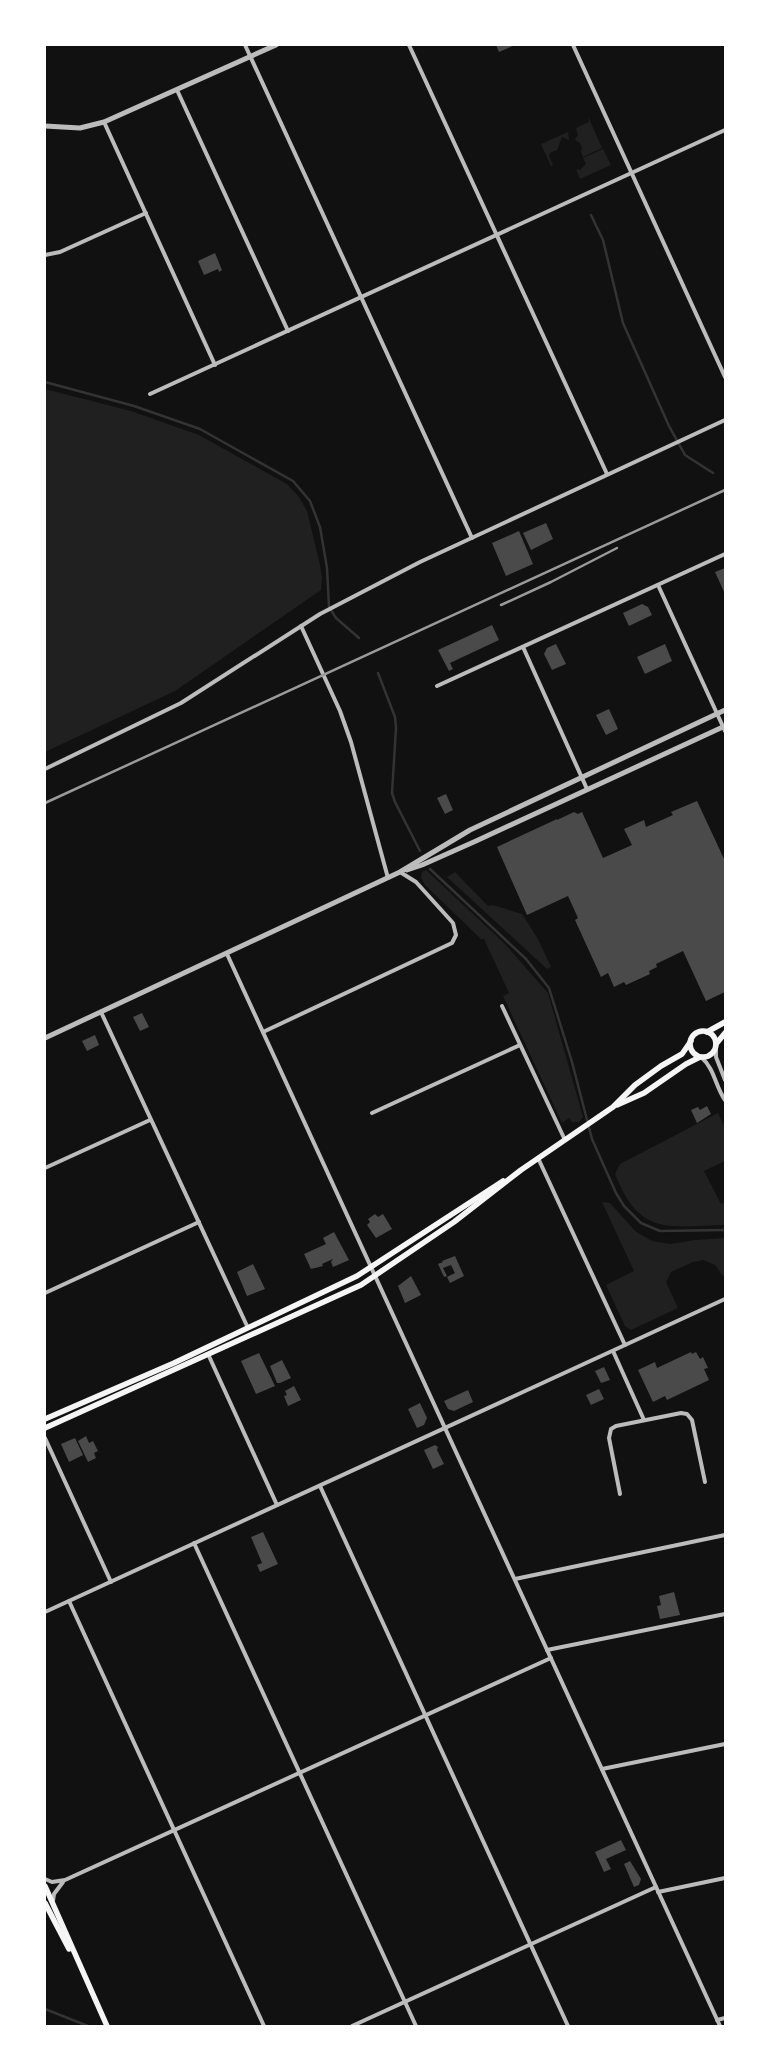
<svg xmlns="http://www.w3.org/2000/svg" width="770" height="2071" font-family="Manrope,sans-serif">
  <style>
    .green { fill: #202020 }
    .lines { fill: none; stroke-linecap: round; stroke-linejoin: round }
    .stream { stroke: #333; stroke-width: 2.5 }
    .building { fill: #4a4a4a }
    .minor { stroke: #bcbcbc; stroke-width: 4 }
    .tertiary { stroke: #bcbcbc; stroke-width: 5 }
    .secondary { stroke: #f5f5f5; stroke-width: 5.5 }
    .rail { stroke: #9a9a9a; stroke-width: 2.5 }
  </style>
  <rect width="100%" height="100%" fill="#111"/>
  <g class="green">
    <polygon points="588,116 602,148 583,157 581,152 582,148 580,143 575,140 578,135 576,128 589,122"/>
    <polygon points="568,132 569,140 562,137 557,150 550,153 549,156 553,165 551,166 541,144"/>
    <polygon points="603,149 611,165 580,179 576,169 580,170 586,164 583,158"/>
    <polygon points="45,389 131,411 199,435 287,484 299,497 307,511 320,565 322,578 321,590 175,691 45,752"/>
    <polygon points="426,870 504,943 548,993 583,1117 579,1122 572,1122 569,1118 562,1123 503,996 509,993 484,939 481,939 425,885 421,877 422,872"/>
    <polygon points="455,872 488,906 493,905 522,914 538,939 551,967 547,969 447,877"/>
    <path d="M718,1113L725,1128V1161L704,1171L721,1204L725,1202V1225C667,1226 640,1237 615,1174L620,1164Z"/>
    <polygon points="602,1202 610,1203 635,1231 652,1241 670,1244 695,1240 725,1238 725,1276 722,1275 715,1265 703,1260 693,1262 671,1272 666,1282 678,1308 631,1330 625,1326 606,1285 634,1271"/>
  </g>
  <g class="lines">
    <g class="stream">
      <polyline points="591,215 603,240 623,323 669,426 685,455 713,473"/>
      <polyline points="45,382 134,406 200,429 293,481 310,501 320,527 327,568 329,607 336,618 359,638"/>
      <polyline points="378,673 395,717 396,728 392,793 395,802 420,851"/>
      <polyline points="430,869 526,959 549,988 572,1062 592,1139 616,1193 624,1206 641,1223 660,1231 725,1230"/>
      <polyline points="45,2009 88,2026"/>
    </g>
  </g>
  <g class="building">
    <polygon points="496,45 515,45 499,52"/>
    <polygon points="215,253 222,270 219,272 218,269 204,275 198,261"/>
    <polygon points="546,523 553,539 531,550 523,533"/>
    <polygon points="519,531 533,564 506,576 492,543"/>
    <polygon points="725,568 725,594 715,572"/>
    <polygon points="642,604 648,607 652,615 629,626 623,613"/>
    <polygon points="492,625 499,640 450,663 453,669 449,671 438,650"/>
    <polygon points="556,644 566,664 552,670 544,654 547,648"/>
    <polygon points="665,644 672,661 645,674 637,657"/>
    <polygon points="609,709 618,729 606,735 596,715"/>
    <polygon points="446,794 453,810 445,814 437,798"/>
    <polygon points="697,801 725,861 725,992 706,1001 683,951 656,964 657,967 649,971 650,974 626,985 624,982 614,987 608,973 601,977 575,920 578,918 568,896 527,915 497,847 557,819 557,820 574,812 578,814 582,812 603,858 632,845 624,829 644,820 646,827 673,815 671,812"/>
    <polygon points="142,1013 149,1027 140,1031 133,1017"/>
    <polygon points="95,1035 99,1045 87,1051 82,1041"/>
    <polygon points="707,1106 711,1114 697,1123 691,1110 698,1107 700,1110"/>
    <polygon points="375,1214 378,1217 383,1214 392,1229 376,1238 367,1225 370,1222 368,1219"/>
    <polygon points="334,1232 349,1260 333,1267 331,1262 333,1259 322,1264 323,1266 311,1269 304,1254 326,1244 323,1238"/>
    <polygon points="455,1256 464,1276 450,1283 447,1277 455,1273 451,1265 443,1268 447,1276 444,1277 438,1264 443,1262 442,1261"/>
    <polygon points="253,1264 265,1289 247,1296 237,1272"/>
    <polygon points="411,1276 421,1295 405,1303 398,1286"/>
    <polygon points="691,1352 692,1354 696,1352 700,1359 703,1357 708,1368 704,1369 709,1380 667,1400 665,1396 653,1402 638,1370 655,1362 657,1368"/>
    <polygon points="259,1353 275,1386 256,1394 241,1361"/>
    <polygon points="282,1360 291,1378 280,1383 277,1383 270,1366"/>
    <polygon points="604,1367 610,1380 601,1383 595,1371"/>
    <polygon points="294,1386 301,1400 288,1406 284,1396 287,1395 285,1391"/>
    <polygon points="599,1389 604,1399 591,1405 586,1395"/>
    <polygon points="468,1390 473,1402 454,1411 448,1409 444,1401"/>
    <polygon points="420,1403 427,1418 424,1425 417,1428 408,1409"/>
    <polygon points="86,1436 89,1443 93,1441 98,1451 94,1453 96,1458 88,1462 78,1441"/>
    <polygon points="75,1438 83,1455 69,1462 61,1444"/>
    <polygon points="435,1445 438,1447 437,1450 444,1464 433,1469 424,1450"/>
    <polygon points="263,1532 278,1564 260,1572 257,1565 262,1563 251,1537"/>
    <polygon points="674,1592 680,1615 660,1619 657,1606 661,1605 659,1596"/>
    <polygon points="621,1840 626,1850 606,1859 611,1869 604,1872 595,1852"/>
    <polygon points="630,1861 641,1879 639,1885 634,1887 624,1864"/>
  </g>
  <g class="lines">
    <g class="minor">
      <polyline points="245,45 472,538"/>
      <polyline points="409,45 607,474"/>
      <polyline points="573,45 725,377"/>
      <polyline points="177,90 288,331"/>
      <polyline points="104,122 215,365"/>
      <polyline points="45,255 60,252 146,213"/>
      <polyline points="150,394 725,130"/>
      <polyline points="658,585 725,731"/>
      <polyline points="301,626 340,711 351,742 388,878"/>
      <polyline points="523,647 587,789"/>
      <polyline points="437,686 725,554"/>
      <polyline points="45,769 181,703 320,614 420,562 725,420"/>
      <polyline points="227,954 720,2026"/>
      <polyline points="502,1006 565,1140"/>
      <polyline points="101,1012 248,1328"/>
      <polyline points="263,1032 452,943 456,935 453,923 416,882 400,872"/>
      <polyline points="716,1048 716,1057 725,1080"/>
      <path d="M701,1057C715,1069 715,1086 725,1100"/>
      <polyline points="372,1113 520,1045"/>
      <polyline points="538,1158 625,1345"/>
      <polyline points="45,1168 150,1120"/>
      <polyline points="45,1293 199,1222"/>
      <polyline points="613,1351 644,1420"/>
      <polyline points="208,1354 277,1505"/>
      <polyline points="45,1438 111,1582"/>
      <polyline points="320,1486 568,2026"/>
      <polyline points="620,1494 609,1438 611,1429 616,1426 681,1413 687,1414 692,1420 705,1482"/>
      <polyline points="194,1543 416,2026"/>
      <polyline points="515,1579 725,1535"/>
      <polyline points="69,1601 264,2026"/>
      <polyline points="45,1612 725,1299"/>
      <polyline points="547,1650 725,1614"/>
      <polyline points="602,1769 725,1744"/>
      <polyline points="45,1879 52,1882 65,1880 551,1658"/>
      <polyline points="658,1892 725,1878"/>
      <polyline points="53,1901 54,1894 63,1882"/>
      <polyline points="717,2020 725,2018"/>
      <polyline points="352,2026 656,1887"/>
    </g>
    <g class="tertiary">
      <polyline points="45,126 80,128 104,122 276,45"/>
      <polyline points="407,870 422,865 476,841 725,726"/>
      <polyline points="45,1038 400,872 470,830 725,710"/>
    </g>
    <g class="secondary">
      <circle cx="703" cy="1044" r="13"/>
      <polyline points="707,1032 725,1022"/>
      <polyline points="716,1044 725,1033"/>
      <polyline points="617,1105 644,1093 686,1064 700,1057"/>
      <polyline points="45,1419 174,1363 357,1276 503,1181"/>
      <polyline points="45,1428 361,1285 454,1222 521,1170 613,1107 635,1085 661,1066 682,1054 691,1041"/>
      <polyline points="45,1886 107,2026"/>
      <polyline points="45,1903 69,1949"/>
    </g>
    <g class="rail">
      <polyline points="501,605 551,582 617,548"/>
      <polyline points="45,803 725,490"/>
    </g>
  </g>
  <rect width="770" height="2071" fill="none" stroke="#ffffff" stroke-width="92"/>
</svg>
